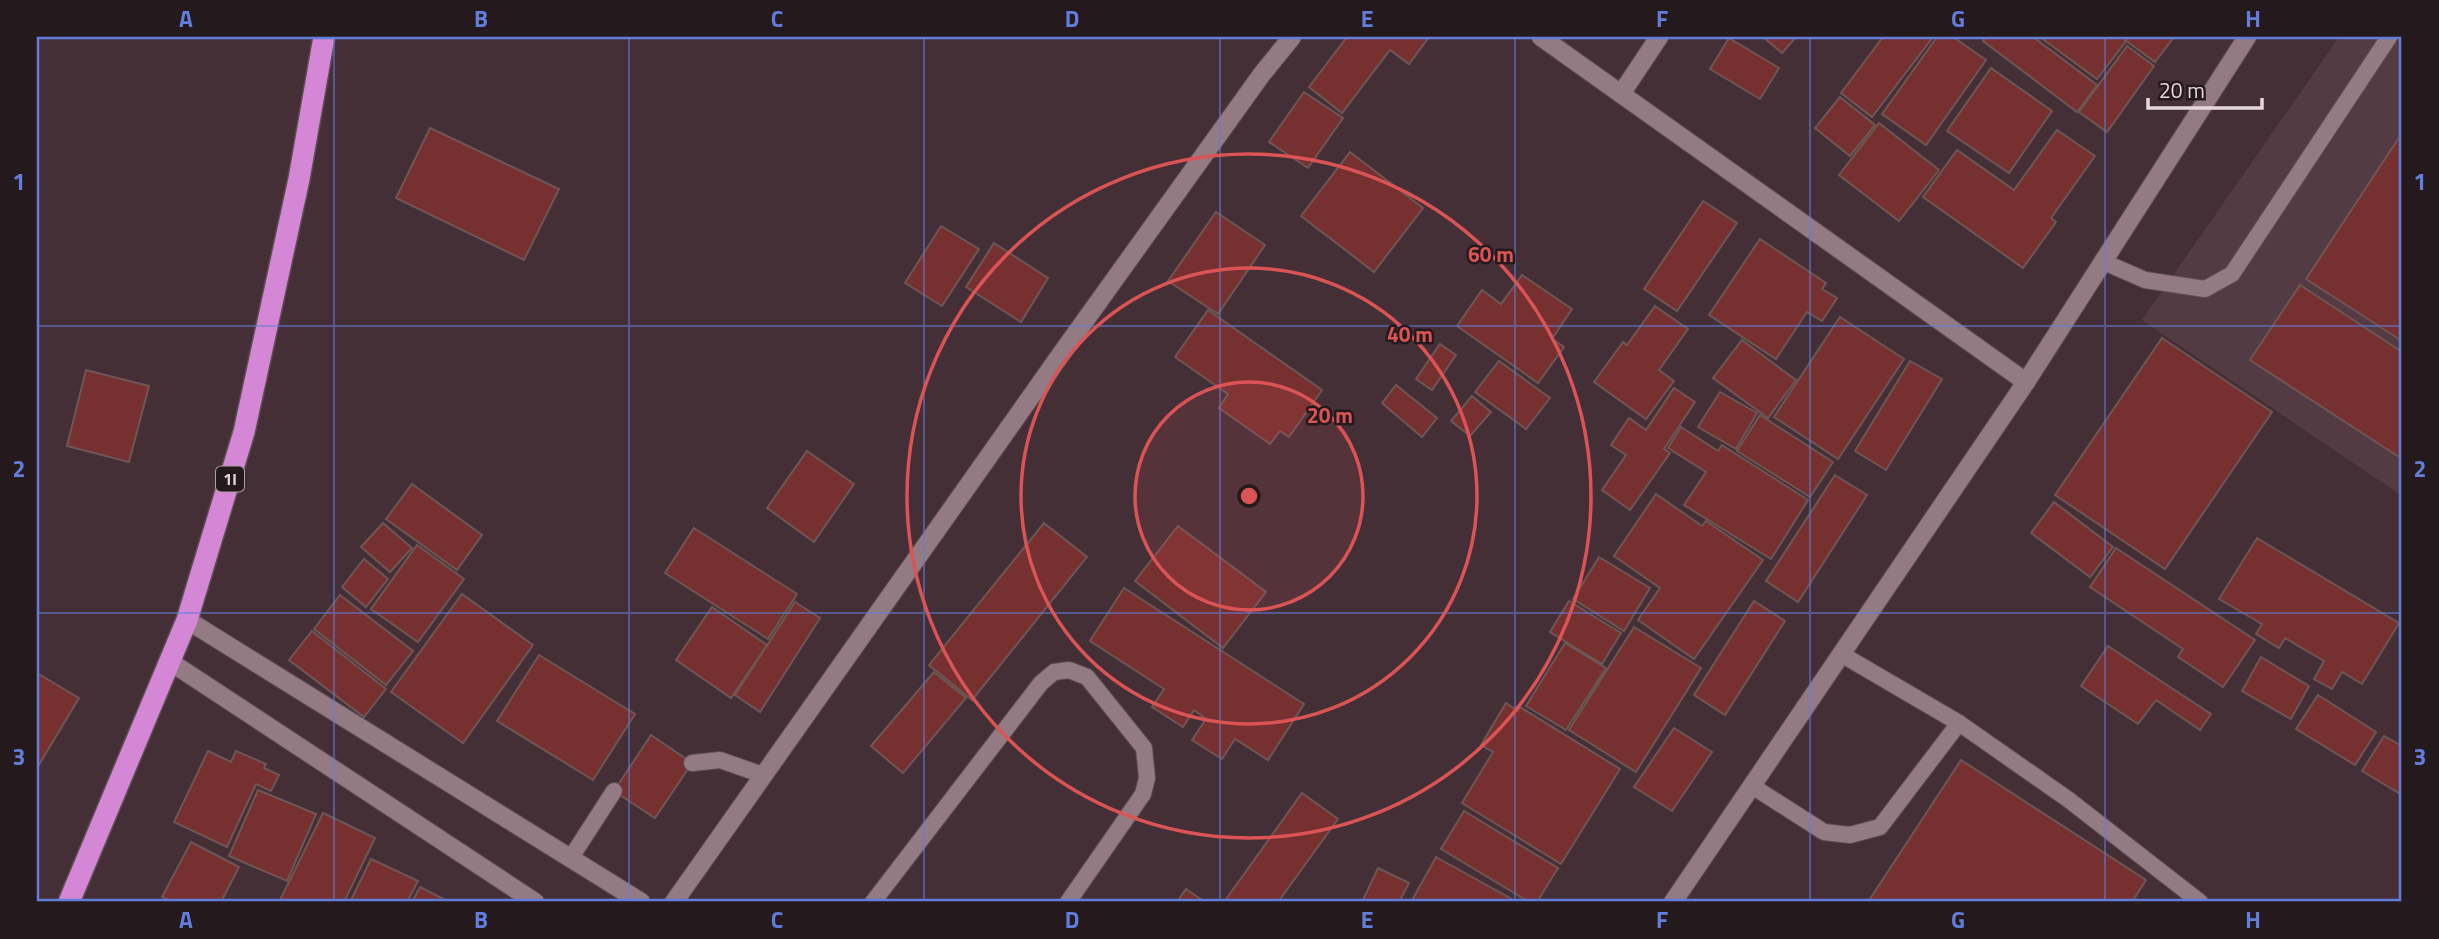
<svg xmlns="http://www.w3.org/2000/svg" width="2439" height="939" font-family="'Titillium Web',sans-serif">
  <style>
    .built { fill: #543a43 }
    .building { fill: #75302f; stroke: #6f5655; stroke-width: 2 }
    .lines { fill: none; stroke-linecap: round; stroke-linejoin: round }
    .lane-casing { stroke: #5f4d53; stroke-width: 18 }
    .street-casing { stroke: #5f4d53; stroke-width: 20 }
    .highway-casing { stroke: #5f4d53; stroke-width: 24 }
    .lane { stroke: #937a83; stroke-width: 16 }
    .street { stroke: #937a83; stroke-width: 18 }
    .highway { stroke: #d387d5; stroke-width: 21 }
    .grid { fill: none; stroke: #637eda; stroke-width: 2; stroke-opacity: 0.55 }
    .ring { fill: none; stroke: #da5455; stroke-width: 3.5 }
    .labels { text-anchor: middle; stroke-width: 5; stroke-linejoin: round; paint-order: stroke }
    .shield { fill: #241a1e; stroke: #ac9fa4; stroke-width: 2 }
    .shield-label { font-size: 16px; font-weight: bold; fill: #e6d8dd }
    .centre { fill: #da5455; stroke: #241a1e; stroke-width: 3.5 }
    .ring-label { font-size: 21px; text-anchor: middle; font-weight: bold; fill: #da5455; stroke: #241a1e; stroke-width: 5; stroke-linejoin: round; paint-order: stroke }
    .neatline { fill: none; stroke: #637eda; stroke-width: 2.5 }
    .grid-label { font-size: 23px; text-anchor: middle; font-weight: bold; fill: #637eda }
  </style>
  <rect width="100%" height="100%" fill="#442f37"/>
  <polygon class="built" points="2339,37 2402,37 2402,496 2142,320"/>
  <g class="building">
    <polygon points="1347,37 1429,37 1409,64 1390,50 1342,113 1309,87"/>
    <polygon points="1763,37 1796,37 1782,53"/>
    <polygon points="1883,37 1933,37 1872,117 1841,93"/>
    <polygon points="1937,37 1953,37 1986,60 1926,145 1882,114"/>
    <polygon points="1986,37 2033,37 2097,85 2077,112 1983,41"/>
    <polygon points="2040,37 2123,37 2127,40 2097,79"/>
    <polygon points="2128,37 2174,37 2155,62 2125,40"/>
    <polygon points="1729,38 1779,68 1760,99 1710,69"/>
    <polygon points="2127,46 2154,66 2107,132 2079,112"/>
    <polygon points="1991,68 2052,111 2009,173 1947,131"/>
    <polygon points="1304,92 1343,118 1308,168 1269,142"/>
    <polygon points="1840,97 1875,125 1850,156 1815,128"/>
    <polygon points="1879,123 1939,170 1899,221 1839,175"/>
    <polygon points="430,128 559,189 524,260 396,198"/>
    <polygon points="2057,130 2095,156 2051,218 2056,222 2023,268 1923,197 1957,150 2014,190"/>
    <polygon points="2402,133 2402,341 2306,279"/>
    <polygon points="1350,152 1423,208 1374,272 1301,216"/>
    <polygon points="1703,201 1737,223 1677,311 1644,289"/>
    <polygon points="1216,212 1265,245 1218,314 1168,281"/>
    <polygon points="941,226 979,249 942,306 905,283"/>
    <polygon points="1760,239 1826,283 1822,289 1837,298 1822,321 1807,312 1776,359 1709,315"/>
    <polygon points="994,243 1048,278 1021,322 966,287"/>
    <polygon points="1522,275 1572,309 1552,339 1564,347 1538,383 1457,326 1482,290 1501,304"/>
    <polygon points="2300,285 2402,352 2402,459 2250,360"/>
    <polygon points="1655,306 1688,329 1659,370 1674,381 1646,419 1594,382 1623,342 1627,345"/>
    <polygon points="1208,310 1322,390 1289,437 1280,431 1270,444 1219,408 1228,394 1175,357"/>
    <polygon points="1840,317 1904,359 1838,459 1774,417"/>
    <polygon points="2162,338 2272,412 2165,569 2055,495"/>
    <polygon points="1742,340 1796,380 1768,418 1713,378"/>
    <polygon points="1440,344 1456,355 1432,390 1416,379"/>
    <polygon points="1499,361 1550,398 1526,429 1475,392"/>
    <polygon points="1910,361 1942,379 1886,470 1855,451"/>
    <polygon points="86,370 149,386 129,462 67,446"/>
    <polygon points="1396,385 1437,418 1422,437 1382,403"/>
    <polygon points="1674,388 1695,402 1664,449 1670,453 1630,510 1602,490 1626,455 1611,445 1629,418 1646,430"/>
    <polygon points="1720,392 1757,413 1736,449 1698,427"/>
    <polygon points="1472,396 1491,412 1470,436 1451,421"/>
    <polygon points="1760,415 1833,462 1810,497 1737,451"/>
    <polygon points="1681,427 1718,451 1722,445 1808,500 1771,559 1684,505 1706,472 1668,448"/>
    <polygon points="807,451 854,484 814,542 767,508"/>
    <polygon points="1835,475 1867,495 1798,602 1766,581"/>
    <polygon points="412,484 482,535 457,570 386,519"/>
    <polygon points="1656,494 1702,526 1706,521 1763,560 1694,659 1638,620 1660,588 1614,556"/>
    <polygon points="2054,502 2113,547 2090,577 2031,533"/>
    <polygon points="383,523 412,548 390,572 361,547"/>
    <polygon points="1044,523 1087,557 972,700 929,665"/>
    <polygon points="1178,526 1266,592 1223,648 1135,581"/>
    <polygon points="694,528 797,594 768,639 665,573"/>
    <polygon points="2257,538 2399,623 2362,684 2342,672 2332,689 2314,679 2324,661 2285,638 2279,648 2256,634 2262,624 2219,599"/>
    <polygon points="417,545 464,579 418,642 371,609"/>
    <polygon points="2116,548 2255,640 2223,687 2178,657 2183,649 2090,587"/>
    <polygon points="1599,557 1650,588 1624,631 1573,599"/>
    <polygon points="364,559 388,579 366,607 342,587"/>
    <polygon points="1124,588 1304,704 1268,760 1235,739 1222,759 1192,740 1206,719 1194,710 1183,727 1152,707 1164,689 1090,641"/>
    <polygon points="462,594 533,645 463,743 391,692"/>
    <polygon points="340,595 413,651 386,685 314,629"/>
    <polygon points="1569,601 1621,633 1602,664 1550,632"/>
    <polygon points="1754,601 1785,621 1725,715 1694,695"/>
    <polygon points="795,602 820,618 760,712 735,695"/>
    <polygon points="712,607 767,645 731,698 676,660"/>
    <polygon points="1634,627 1701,668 1636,772 1569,730"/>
    <polygon points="312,631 386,689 364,717 289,660"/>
    <polygon points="1565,643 1606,668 1566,730 1526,706"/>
    <polygon points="2108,646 2211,714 2200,730 2156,700 2138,724 2081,686"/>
    <polygon points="539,655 635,714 593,780 497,721"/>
    <polygon points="2261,657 2309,686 2291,719 2242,691"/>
    <polygon points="934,672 966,698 903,773 871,746"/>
    <polygon points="37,673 79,698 37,768"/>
    <polygon points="2318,695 2376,732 2355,765 2296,729"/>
    <polygon points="1506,703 1518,711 1520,707 1620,769 1561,864 1462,803 1493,752 1481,745"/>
    <polygon points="1674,728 1712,752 1672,811 1634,787"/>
    <polygon points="651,735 692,763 655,818 614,791"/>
    <polygon points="2384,736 2402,746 2402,795 2362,771"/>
    <polygon points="208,751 231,762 236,751 266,764 264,768 279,775 271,791 256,784 227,847 174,822"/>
    <polygon points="1961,760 2146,880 2132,902 1868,902"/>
    <polygon points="258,790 316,814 287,881 229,856"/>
    <polygon points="1302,793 1338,819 1278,902 1224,902"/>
    <polygon points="1464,811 1558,868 1537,902 1529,902 1441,849"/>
    <polygon points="323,813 375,838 344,902 279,902"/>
    <polygon points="191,842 239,867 221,902 173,902 162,897"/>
    <polygon points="1436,857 1517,902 1411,902"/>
    <polygon points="371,859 418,881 407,902 350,902"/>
    <polygon points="1378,868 1409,883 1399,902 1362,902"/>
    <polygon points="420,887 449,902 412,902"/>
    <polygon points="1186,889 1205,902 1177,902"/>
  </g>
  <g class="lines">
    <defs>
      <g id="lane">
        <polyline points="2104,262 2145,280 2205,289 2232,274 2389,37"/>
        <polyline points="1841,654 1959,723 2069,800 2200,902"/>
        <polyline points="692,763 720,760 763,775"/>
        <polyline points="1752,786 1824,832 1850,835 1880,827 1959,723"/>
        <polyline points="570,859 614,791"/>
        <polyline points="873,902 1041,683 1054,672 1069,670 1087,677 1144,748 1147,778 1143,794 1068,902"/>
      </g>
      <g id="street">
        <polyline points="1541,37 2026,382"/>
        <polyline points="1621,94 1659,37"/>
        <polyline points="187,620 641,902"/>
        <polyline points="169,661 535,902"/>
        <polyline points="674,902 1061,354 1262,74 1292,37"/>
        <polyline points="1673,902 2026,382 2247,37"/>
      </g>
      <polyline id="highway" points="69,902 187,620 244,432 299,179 324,37"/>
    </defs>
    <use href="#lane" class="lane-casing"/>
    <use href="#street" class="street-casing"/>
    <use href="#highway" class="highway-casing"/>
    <use href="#lane" class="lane"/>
    <use href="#street" class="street"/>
    <use href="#highway" class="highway"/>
  </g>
  <path class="grid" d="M334,37V902M629,37V902M924,37V902M1220,37V902M1515,37V902M1810,37V902M2105,37V902M37,326H2402M37,613H2402"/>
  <circle cx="1249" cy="496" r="114" fill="#da5455" fill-opacity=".12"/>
  <g class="ring">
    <circle cx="1249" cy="496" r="114"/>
    <circle cx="1249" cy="496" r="228"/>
    <circle cx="1249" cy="496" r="342"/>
  </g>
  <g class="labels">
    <rect class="shield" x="216" y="466.5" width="28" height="25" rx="5"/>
    <g class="shield-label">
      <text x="230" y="485">1I</text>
    </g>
  </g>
  <circle cx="1249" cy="496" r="10" class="centre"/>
  <g class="ring-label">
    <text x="1491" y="262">60 m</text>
    <text x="1410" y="342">40 m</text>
    <text x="1330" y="423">20 m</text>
  </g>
  <rect width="2439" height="939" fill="none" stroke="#241a1e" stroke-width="77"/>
  <path d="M2148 98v10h114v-10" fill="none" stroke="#e6d8dd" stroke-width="3.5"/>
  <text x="2159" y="98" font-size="21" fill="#e6d8dd" stroke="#241a1e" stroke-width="5" paint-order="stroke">20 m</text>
  <rect x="38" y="38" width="2362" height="862" class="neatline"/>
  <g class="grid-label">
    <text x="186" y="27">A</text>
    <text x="481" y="27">B</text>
    <text x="777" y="27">C</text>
    <text x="1072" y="27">D</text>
    <text x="1367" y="27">E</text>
    <text x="1662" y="27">F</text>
    <text x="1958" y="27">G</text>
    <text x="2253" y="27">H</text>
    <text x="19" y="190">1</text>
    <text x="2420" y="190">1</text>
    <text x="19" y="477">2</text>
    <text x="2420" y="477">2</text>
    <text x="19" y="765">3</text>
    <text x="2420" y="765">3</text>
    <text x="186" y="928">A</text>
    <text x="481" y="928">B</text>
    <text x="777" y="928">C</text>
    <text x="1072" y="928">D</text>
    <text x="1367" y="928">E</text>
    <text x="1662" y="928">F</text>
    <text x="1958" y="928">G</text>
    <text x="2253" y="928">H</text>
  </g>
</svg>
